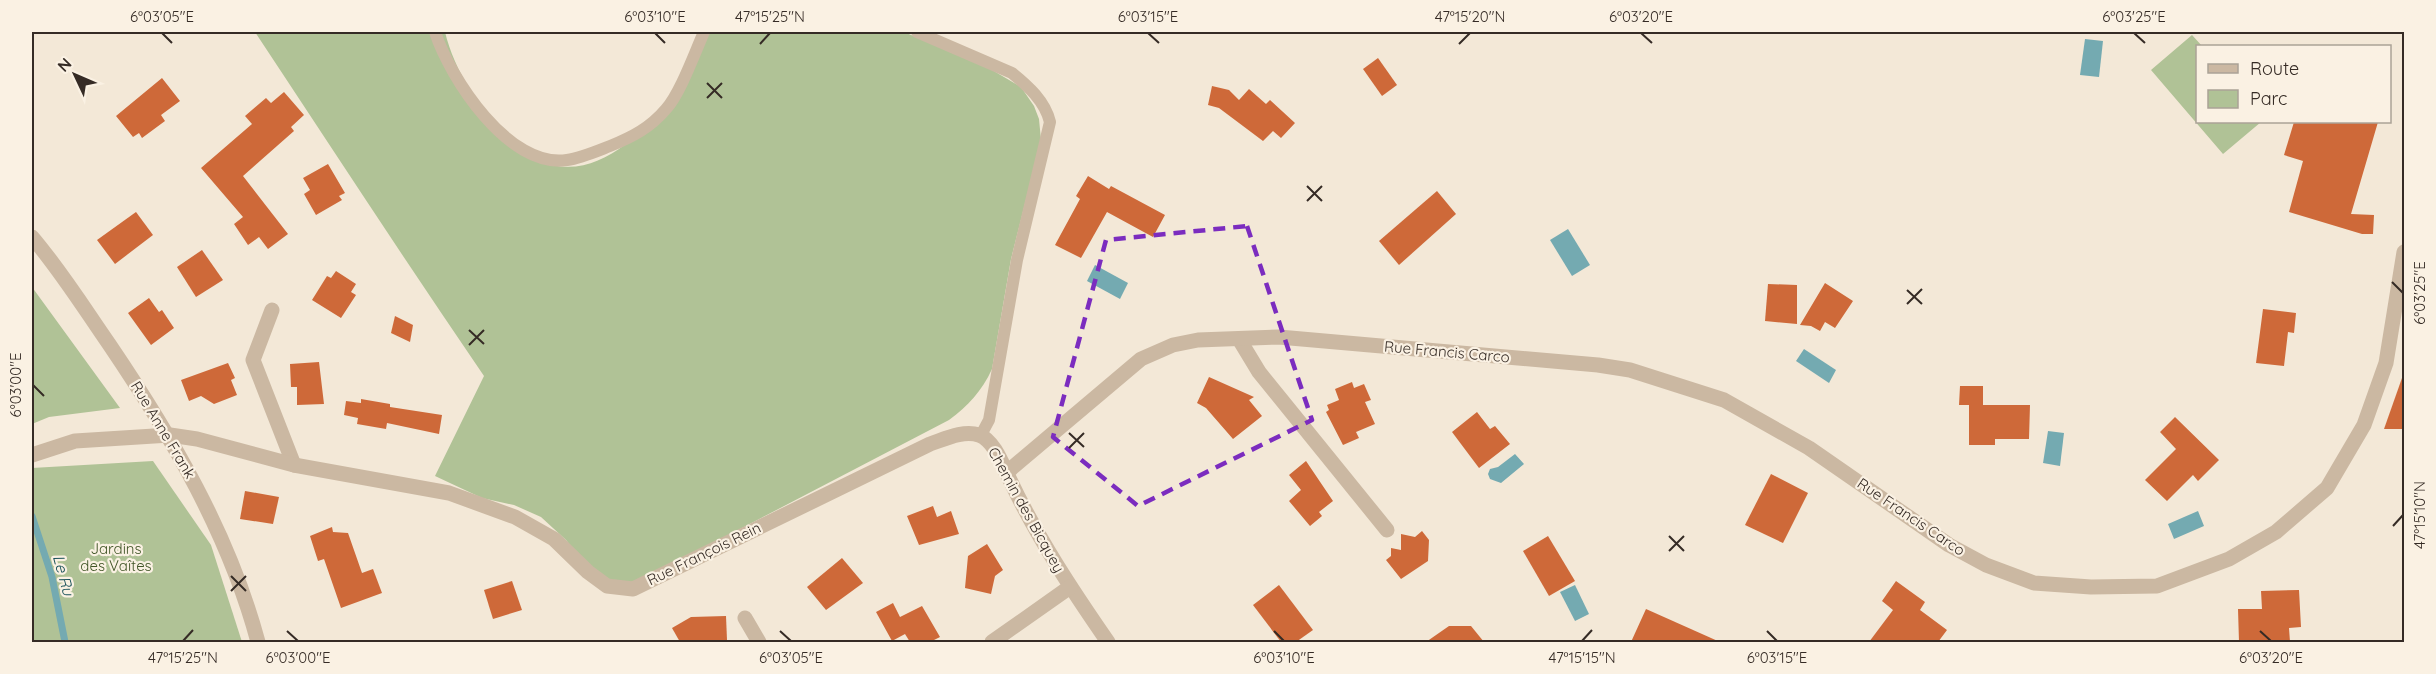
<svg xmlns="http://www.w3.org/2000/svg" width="2436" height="674" font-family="Quicksand,sans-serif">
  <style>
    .green { fill: #b0c296 }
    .water { fill: #74aab1 }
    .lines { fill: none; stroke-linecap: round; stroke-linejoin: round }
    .stream { stroke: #74aab1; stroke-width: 7 }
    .building { fill: #ce6939 }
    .service { stroke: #cbb8a2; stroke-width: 12 }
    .minor { stroke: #cbb8a2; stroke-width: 15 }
    .marked { fill: none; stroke: #7b2cbf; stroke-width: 4.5; stroke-dasharray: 12 8; stroke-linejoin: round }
    .ticks { fill: none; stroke: #352b25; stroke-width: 2 }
    .labels { text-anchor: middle; stroke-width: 4.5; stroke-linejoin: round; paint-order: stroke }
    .street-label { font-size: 15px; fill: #352b25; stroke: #faf1e3 }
    .park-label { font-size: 15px; fill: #415527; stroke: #faf1e3 }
    .water-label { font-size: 16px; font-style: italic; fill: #185059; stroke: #faf1e3 }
    .neatline { fill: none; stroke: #352b25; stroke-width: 2 }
    .ticks-label { font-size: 15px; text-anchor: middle; fill: #352b25 }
  </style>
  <rect width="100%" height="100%" fill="#f3e8d7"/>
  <g class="green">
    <path d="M255,32H445C454,69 479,111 509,136C517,143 527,154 537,159C589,186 640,138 669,98C682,79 690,53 700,32H904L987,67L1021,87L1034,106L1039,119L1041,140L1011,259L992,369C982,391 968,406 949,420L625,589L587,568L566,540L541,517L514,505L482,498L435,476L484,376C406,262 331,147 255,32Z"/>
    <polygon points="2192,35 2202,46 2198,46 2198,122 2261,122 2223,154 2151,70"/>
    <polygon points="32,287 120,408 49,417 32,424"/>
    <polygon points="153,461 211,545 242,642 32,642 32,468"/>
  </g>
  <g class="water">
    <polygon points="2085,39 2103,41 2099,77 2080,75"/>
    <polygon points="1568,229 1590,265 1572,276 1550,240"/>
    <polygon points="1095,265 1128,283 1120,299 1087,281"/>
    <polygon points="1804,349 1836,370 1829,383 1796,361"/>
    <polygon points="2048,431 2064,433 2060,466 2043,463"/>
    <polygon points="1515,454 1524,464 1501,483 1490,479 1488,474 1490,469 1498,467"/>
    <polygon points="2198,511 2204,526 2174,539 2168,524"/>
    <polygon points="1575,585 1589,614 1575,621 1560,592"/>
  </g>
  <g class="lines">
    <polyline class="stream" points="32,516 52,577 65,642"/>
  </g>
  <g class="building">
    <polygon points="1378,58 1397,85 1382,96 1363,69"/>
    <polygon points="162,78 180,101 161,115 165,121 142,138 139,133 133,137 116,116"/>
    <polygon points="1212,86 1229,90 1239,100 1249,89 1266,104 1270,100 1295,123 1281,138 1273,131 1263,141 1219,108 1208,105"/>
    <polygon points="284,92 304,115 291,127 294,131 243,176 288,234 268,249 259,237 248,245 234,224 243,217 201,168 252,124 245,116 266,98 271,103"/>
    <polygon points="2294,122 2378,122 2351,214 2374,215 2373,234 2362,234 2289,212 2303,161 2284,155"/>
    <polygon points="328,164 345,193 339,196 342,200 316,215 304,194 310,190 303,178"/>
    <polygon points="1088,176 1109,189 1111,186 1165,215 1153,237 1107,212 1081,258 1055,245 1080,199 1076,196"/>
    <polygon points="1437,191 1456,214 1399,265 1379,241"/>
    <polygon points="136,212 153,235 115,264 97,240"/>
    <polygon points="202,250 223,280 196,297 177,267"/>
    <polygon points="336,271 356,284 351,292 356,295 341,318 312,300 327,276 331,278"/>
    <polygon points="1825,283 1853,301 1835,328 1825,322 1820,331 1811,326 1800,325"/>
    <polygon points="1768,284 1797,285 1797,324 1765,321"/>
    <polygon points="149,298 159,312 162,310 174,328 151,345 128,313"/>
    <polygon points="2263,309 2296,313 2294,333 2288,332 2284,366 2256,363"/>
    <polygon points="395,316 413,325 410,342 391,333"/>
    <polygon points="319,362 324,404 297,405 297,387 291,387 290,364"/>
    <polygon points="228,363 235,378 231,380 237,395 214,404 201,396 189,401 181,380"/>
    <polygon points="1209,377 1254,397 1249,400 1262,416 1233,439 1206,408 1197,403"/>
    <polygon points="2402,378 2404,378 2404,429 2384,429"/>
    <polygon points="1352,382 1354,388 1364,384 1371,400 1365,402 1375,424 1356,432 1359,438 1343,445 1326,412 1329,410 1327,405 1339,400 1335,389"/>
    <polygon points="1960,386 1983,386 1983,405 2030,405 2029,439 1995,439 1995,445 1969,445 1969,405 1959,405"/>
    <polygon points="361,399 390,404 390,407 442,415 439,434 387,423 386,429 357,424 358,418 344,415 346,401 361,403"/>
    <polygon points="1477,412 1490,429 1495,426 1510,444 1479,468 1452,432"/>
    <polygon points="2175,417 2219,460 2198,481 2193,475 2167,501 2145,480 2176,449 2160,432"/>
    <polygon points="1306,461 1333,501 1319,512 1322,516 1310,526 1289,501 1301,490 1289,475"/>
    <polygon points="1771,474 1808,493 1783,543 1745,525"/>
    <polygon points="245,491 279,497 273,524 240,519"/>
    <polygon points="933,506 937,517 951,511 959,534 919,545 907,516"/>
    <polygon points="332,527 333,532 348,533 362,573 373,569 382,593 341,608 324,559 318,561 310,536"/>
    <polygon points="1422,531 1429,540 1428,561 1401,579 1386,560 1391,556 1391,548 1401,550 1401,534 1415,537"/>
    <polygon points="1548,536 1575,581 1549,596 1523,551"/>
    <polygon points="987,544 1003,570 995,576 991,594 965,588 968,556"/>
    <polygon points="842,558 863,583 826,610 807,587"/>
    <polygon points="512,581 522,610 493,619 484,590"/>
    <polygon points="1896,581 1925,602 1920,610 1947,630 1938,642 1869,642 1893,610 1882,601"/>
    <polygon points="1279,585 1313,630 1296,642 1281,642 1253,605"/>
    <polygon points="2299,590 2301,627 2289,628 2290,642 2239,642 2238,609 2262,609 2261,591"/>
    <polygon points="893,603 900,617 922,606 940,637 930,642 910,642 905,634 892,641 876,612"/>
    <polygon points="1646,609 1720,642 1631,642"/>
    <polygon points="726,616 727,640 680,642 672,628 691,617"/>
    <polygon points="1449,626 1471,626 1484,642 1426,642"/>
  </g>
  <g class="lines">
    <g class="service">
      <path d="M435,32C450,78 509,169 567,160C581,158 597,151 610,146C632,137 650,128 666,109C680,94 695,52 704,32"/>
      <path d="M917,32L1012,73C1028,86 1045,101 1050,122L1017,260L989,420L981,435"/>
    </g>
    <g class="minor">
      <path d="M32,237C61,271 84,308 109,344C172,437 229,534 258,642"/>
      <polyline points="272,310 253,360 294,465"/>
      <polyline points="1239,339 1259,372 1387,530"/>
      <path d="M32,455L75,441L170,435L197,439L294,465L449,493L515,517L554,539L588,572L607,586L633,589L930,444C945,439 963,430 979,435C995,441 1003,466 1010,480C1037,537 1072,590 1108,642"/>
      <polyline points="1006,473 1141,359 1173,345 1198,340 1279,337 1598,365 1630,370 1724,400 1809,448 1949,545 1986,565 2034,583 2091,587 2157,586 2229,559 2276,532 2327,488 2364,425 2386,363 2404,252"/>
      <polyline points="745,618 759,642"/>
      <polyline points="992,642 1070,587"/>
    </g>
  </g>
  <path class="marked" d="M1247,226L1312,420L1138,506L1053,437L1106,240Z"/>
  <path class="ticks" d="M162,33L172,43M655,33L665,43M1148,33L1159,43M1641,33L1652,43M2134,33L2145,43M760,44L770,33M1459,44L1470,33M707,83L722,98M707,98L722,83M1307,186L1322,201M1307,201L1322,186M2392,282L2403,293M1907,290L1922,304M1907,304L1922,289M469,330L484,344M469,345L484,330M33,385L44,396M1069,433L1084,447M1069,448L1084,433M2393,526L2403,515M1669,536L1684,551M1669,551L1684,536M231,576L246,591M231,591L246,576M287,631L298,641M780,631L791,641M1274,631L1284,641M1767,631L1777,641M2260,631L2271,641M183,641L193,630M1582,641L1592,630"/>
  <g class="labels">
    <g class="street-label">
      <text transform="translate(1447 352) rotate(5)" y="5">Rue Francis Carco</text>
      <text transform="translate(163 430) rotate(59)" y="5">Rue Anne Frank</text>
      <text transform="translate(1026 510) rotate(61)" y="5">Chemin des Bicquey</text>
      <text transform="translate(1911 517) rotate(34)" y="5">Rue Francis Carco</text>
      <text transform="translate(704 554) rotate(-26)" y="5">Rue François Rein</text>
    </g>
    <g class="park-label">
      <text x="116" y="554">Jardins<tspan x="116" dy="17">des Vaîtes</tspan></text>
    </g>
    <g class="water-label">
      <text transform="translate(64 575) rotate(75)" y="6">Le Ru</text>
    </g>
  </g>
  <rect width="2436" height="674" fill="none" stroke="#faf1e3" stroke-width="66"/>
  <rect x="2196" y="45" width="195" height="78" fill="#faf1e3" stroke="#aba297" stroke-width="1.5"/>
  <rect x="2208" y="64" width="30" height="9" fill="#cbb8a2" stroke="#aba297" stroke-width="1.5"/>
  <text x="2250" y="75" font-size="18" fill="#352b25">Route</text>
  <rect x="2208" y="90" width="30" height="18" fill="#b0c296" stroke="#aba297" stroke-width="1.5"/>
  <text x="2250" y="105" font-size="18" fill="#352b25">Parc</text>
  <g transform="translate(75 75) rotate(314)" stroke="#faf1e3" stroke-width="4.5" paint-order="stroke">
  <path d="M0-4.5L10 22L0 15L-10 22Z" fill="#352b25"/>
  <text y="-9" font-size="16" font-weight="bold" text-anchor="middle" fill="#352b25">N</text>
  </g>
  <rect x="33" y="33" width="2370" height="608" class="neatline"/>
  <g class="ticks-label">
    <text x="162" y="22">6°03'05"E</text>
    <text x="655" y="22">6°03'10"E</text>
    <text x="770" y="22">47°15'25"N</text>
    <text x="1148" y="22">6°03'15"E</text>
    <text x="1470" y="22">47°15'20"N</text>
    <text x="1641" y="22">6°03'20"E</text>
    <text x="2134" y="22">6°03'25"E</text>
    <text transform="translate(2420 293) rotate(-90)" y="5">6°03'25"E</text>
    <text transform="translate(16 385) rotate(-90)" y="5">6°03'00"E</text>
    <text transform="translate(2420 515) rotate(-90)" y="5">47°15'10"N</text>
    <text x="183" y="663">47°15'25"N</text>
    <text x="298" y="663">6°03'00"E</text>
    <text x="791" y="663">6°03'05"E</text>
    <text x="1284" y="663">6°03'10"E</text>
    <text x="1582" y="663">47°15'15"N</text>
    <text x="1777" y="663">6°03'15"E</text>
    <text x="2271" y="663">6°03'20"E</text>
  </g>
</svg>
